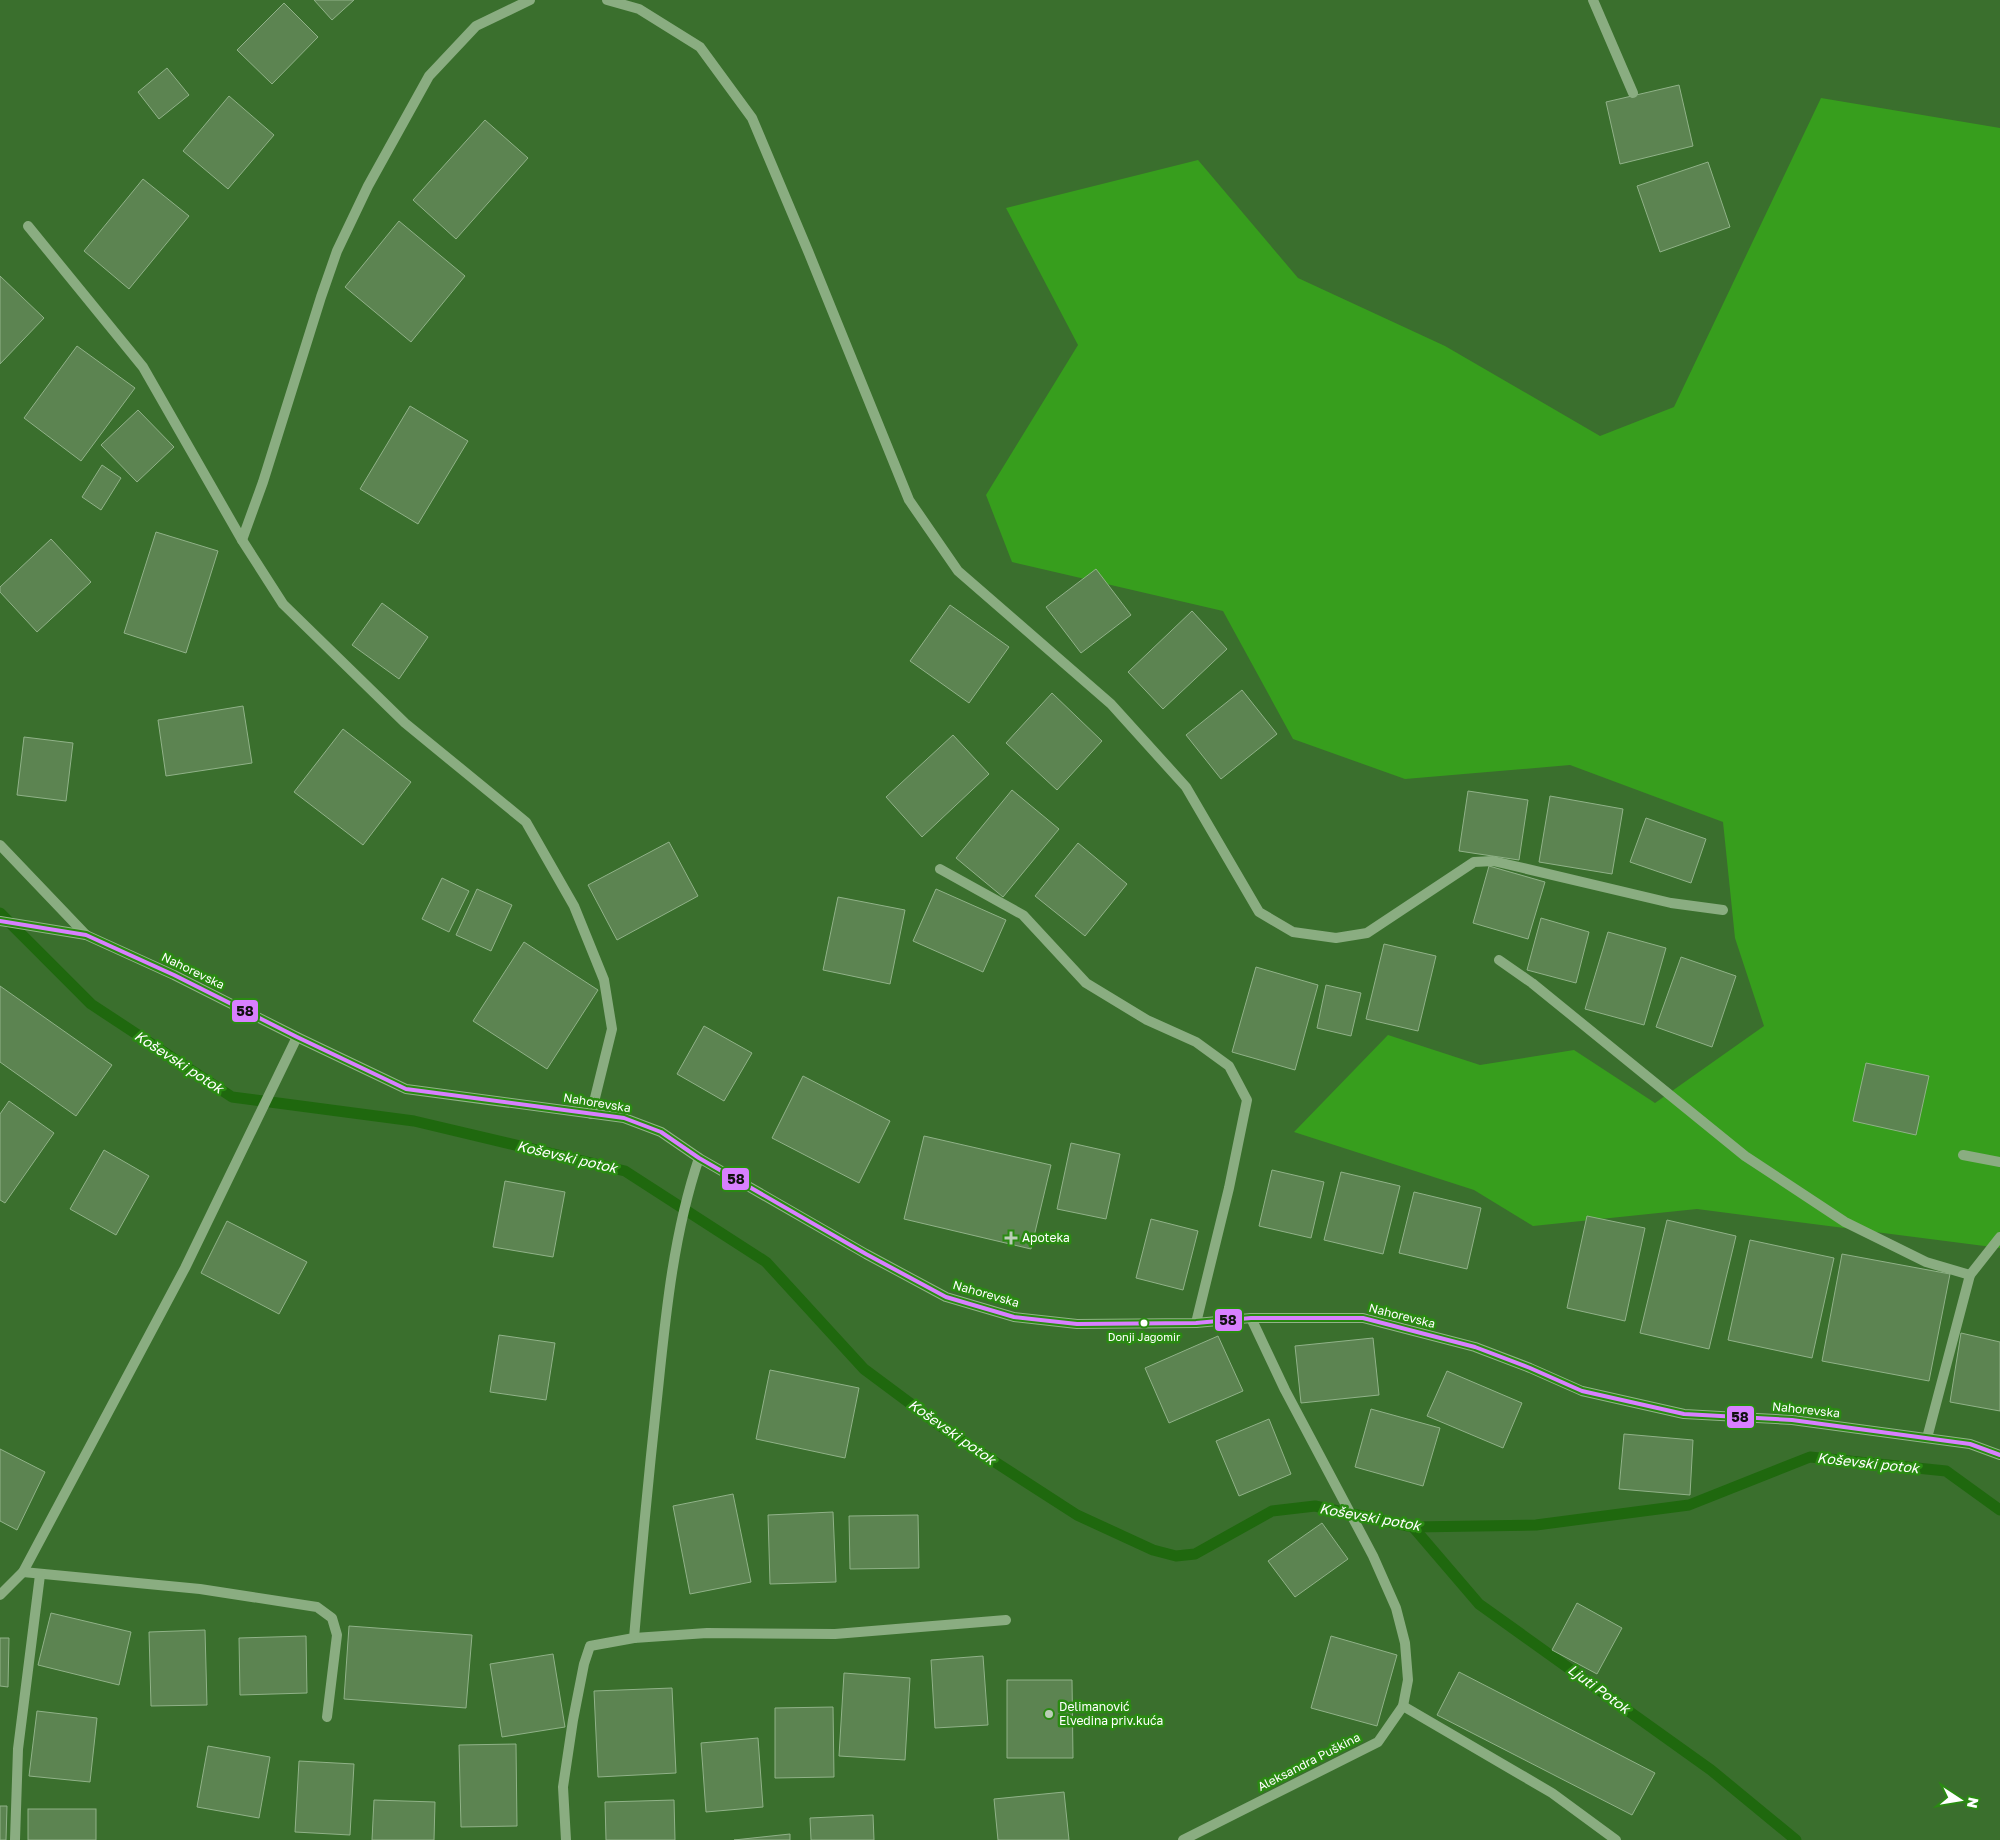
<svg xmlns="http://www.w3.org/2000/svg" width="2000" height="1840" font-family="'Golos Text',sans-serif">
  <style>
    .green { fill: #379e1d }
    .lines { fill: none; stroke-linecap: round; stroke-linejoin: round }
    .stream { stroke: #1f680e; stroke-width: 11 }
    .building { fill: #5c8451; stroke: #90b288 }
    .lane { stroke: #8aad81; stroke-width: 10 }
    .street { stroke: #8aad81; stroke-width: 10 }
    .secondary { stroke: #92b289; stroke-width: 10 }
    .bus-1-casing { stroke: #2a8a12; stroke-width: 8 }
    .bus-1 { stroke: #d880ff; stroke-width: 4 }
    .poi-dot { fill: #bacdb6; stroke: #2a8a12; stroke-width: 2 }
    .bus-dot { fill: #fff; stroke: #2a8a12; stroke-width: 2 }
    .labels { text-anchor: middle; stroke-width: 5; stroke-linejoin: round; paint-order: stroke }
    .bus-label { font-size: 11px; fill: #fff; stroke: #2a8a12 }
    .street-label { font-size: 12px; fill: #fff; stroke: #2a8a12 }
    .poi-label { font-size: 12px; fill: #fff; stroke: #2a8a12; text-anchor: start }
    .water-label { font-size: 14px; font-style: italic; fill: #fff; stroke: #2a8a12 }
    .line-badge { stroke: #2a8a12; stroke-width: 2 }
    .pale-badge-label { font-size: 14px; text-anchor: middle; font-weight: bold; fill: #111 }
  </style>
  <rect width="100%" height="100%" fill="#3a6f2d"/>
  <polygon class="green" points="1821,98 2000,128 2000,1248 1697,1209 1533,1226 1474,1190 1294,1132 1388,1035 1480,1065 1574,1050 1655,1103 1764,1026 1735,938 1723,822 1570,765 1405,779 1293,739 1223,611 1012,562 986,495 1078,345 1006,208 1198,160 1298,278 1445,346 1600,436 1674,407"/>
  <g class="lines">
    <g class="stream">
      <polyline points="0,913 91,1004 232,1097 414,1121 625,1171 766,1262 864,1369 950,1433 1077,1515 1153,1550 1176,1556 1195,1554 1272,1511 1315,1506 1413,1527 1536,1525 1689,1505 1810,1457 1946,1471 2000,1510"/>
      <polyline points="1413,1527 1479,1604 1711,1770 1796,1840"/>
    </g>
  </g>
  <g class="building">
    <polygon points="314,0 354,0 332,20"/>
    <polygon points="284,3 318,37 272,84 237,50"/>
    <polygon points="167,68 189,95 159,119 138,92"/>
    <polygon points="1679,85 1693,146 1620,164 1606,102"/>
    <polygon points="229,96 274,135 228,189 183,151"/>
    <polygon points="485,120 528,158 456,239 413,200"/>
    <polygon points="1708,162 1730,227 1660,252 1637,186"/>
    <polygon points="143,179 189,216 129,289 84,251"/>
    <polygon points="399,221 465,276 411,342 345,287"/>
    <polygon points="0,276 44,318 0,364"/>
    <polygon points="77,346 135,388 81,461 24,418"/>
    <polygon points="410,406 468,441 418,524 360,489"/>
    <polygon points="138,410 174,447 137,482 101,445"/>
    <polygon points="102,465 121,478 101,510 82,497"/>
    <polygon points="156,532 218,551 186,653 124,633"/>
    <polygon points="51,539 91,582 37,632 0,592 0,587"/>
    <polygon points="1096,569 1131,615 1081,653 1046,607"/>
    <polygon points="382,603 428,637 399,679 352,645"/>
    <polygon points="950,605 1009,647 969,703 910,661"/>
    <polygon points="1192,611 1227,649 1163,709 1128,672"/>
    <polygon points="1242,690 1277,734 1221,779 1186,735"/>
    <polygon points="1052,693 1102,741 1057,790 1006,743"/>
    <polygon points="243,706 252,763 166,776 158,720"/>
    <polygon points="343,729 411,782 363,845 294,792"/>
    <polygon points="953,735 989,774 922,837 886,797"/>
    <polygon points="24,737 73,743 66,801 17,795"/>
    <polygon points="1012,790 1059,829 1003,897 956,858"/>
    <polygon points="1468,791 1528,800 1519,860 1459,851"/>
    <polygon points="1550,796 1623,809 1612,874 1539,862"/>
    <polygon points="1646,818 1706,839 1691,883 1630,862"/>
    <polygon points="669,842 698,896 617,940 588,885"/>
    <polygon points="1078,843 1127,884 1085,936 1035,896"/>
    <polygon points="1489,866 1545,882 1528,939 1473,923"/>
    <polygon points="442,878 469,891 449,932 422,919"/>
    <polygon points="477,889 512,905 491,951 456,935"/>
    <polygon points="936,889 1006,920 983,972 913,941"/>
    <polygon points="838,897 905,910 890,984 823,970"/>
    <polygon points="1541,918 1589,932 1576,983 1527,970"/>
    <polygon points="1608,932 1666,948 1644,1025 1585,1009"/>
    <polygon points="524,942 598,990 547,1069 473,1021"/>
    <polygon points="1384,944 1436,956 1418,1031 1366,1019"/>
    <polygon points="1681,957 1736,976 1712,1047 1656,1027"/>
    <polygon points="1256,967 1318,985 1295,1070 1232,1052"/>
    <polygon points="1326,985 1361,993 1351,1036 1317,1028"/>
    <polygon points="0,986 112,1065 76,1116 0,1062"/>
    <polygon points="704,1026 752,1053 724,1101 677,1074"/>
    <polygon points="1866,1063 1929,1076 1916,1135 1853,1121"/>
    <polygon points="803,1076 890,1121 859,1183 772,1138"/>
    <polygon points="9,1101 54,1133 5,1203 0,1200 0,1114"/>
    <polygon points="924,1136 1051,1165 1031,1249 904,1219"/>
    <polygon points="1071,1143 1120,1154 1106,1219 1057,1209"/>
    <polygon points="104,1150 149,1176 116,1235 70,1209"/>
    <polygon points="1272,1170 1324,1182 1311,1238 1259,1226"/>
    <polygon points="1341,1172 1400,1186 1383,1254 1324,1240"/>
    <polygon points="505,1181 565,1192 553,1257 493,1247"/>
    <polygon points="1414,1192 1481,1208 1467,1269 1399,1253"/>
    <polygon points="1587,1216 1645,1228 1625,1321 1567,1308"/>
    <polygon points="1151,1219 1198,1231 1183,1290 1136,1278"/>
    <polygon points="1667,1220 1736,1236 1709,1349 1640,1333"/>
    <polygon points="227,1221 307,1262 279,1314 201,1273"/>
    <polygon points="1750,1240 1834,1258 1812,1358 1728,1340"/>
    <polygon points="1842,1254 1950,1274 1929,1381 1822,1361"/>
    <polygon points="1961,1333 2000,1342 2000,1411 1950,1402"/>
    <polygon points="499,1335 555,1343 546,1400 490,1392"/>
    <polygon points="1218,1336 1243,1391 1169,1423 1145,1368"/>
    <polygon points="1373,1338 1379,1395 1301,1403 1295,1346"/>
    <polygon points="770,1370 859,1388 845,1458 756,1439"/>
    <polygon points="1447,1371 1522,1403 1503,1448 1427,1416"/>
    <polygon points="1371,1409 1440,1428 1423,1486 1355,1467"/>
    <polygon points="1269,1419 1291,1474 1239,1496 1216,1441"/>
    <polygon points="1624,1434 1693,1440 1690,1495 1619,1489"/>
    <polygon points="0,1449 45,1472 17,1530 0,1521"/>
    <polygon points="733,1494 751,1582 690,1594 673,1506"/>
    <polygon points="833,1512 836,1582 770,1584 768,1515"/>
    <polygon points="918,1515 919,1568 850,1569 849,1516"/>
    <polygon points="1322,1523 1348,1559 1295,1597 1268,1561"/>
    <polygon points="1577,1603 1622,1628 1597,1674 1552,1650"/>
    <polygon points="51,1613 131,1632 119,1685 38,1665"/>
    <polygon points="349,1626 472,1635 466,1708 344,1699"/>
    <polygon points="205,1630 207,1705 151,1706 149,1632"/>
    <polygon points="306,1636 307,1693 240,1695 239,1638"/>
    <polygon points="1331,1636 1397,1655 1377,1726 1311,1708"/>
    <polygon points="0,1638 9,1638 8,1687 0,1686"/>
    <polygon points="553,1654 565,1727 502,1737 490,1664"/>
    <polygon points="983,1656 988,1725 935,1728 931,1660"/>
    <polygon points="1459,1672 1655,1773 1632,1815 1437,1715"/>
    <polygon points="844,1673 910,1678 905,1760 839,1756"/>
    <polygon points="1007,1680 1072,1680 1073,1758 1007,1758"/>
    <polygon points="672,1688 676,1773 598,1777 594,1691"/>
    <polygon points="833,1707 834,1777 775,1778 775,1708"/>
    <polygon points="37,1711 97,1718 90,1782 29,1776"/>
    <polygon points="758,1738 763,1807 706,1812 701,1743"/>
    <polygon points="516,1744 517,1826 461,1827 459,1745"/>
    <polygon points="208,1746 270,1757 259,1818 197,1807"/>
    <polygon points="299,1761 354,1764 350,1835 295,1832"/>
    <polygon points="1064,1792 1069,1840 998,1840 994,1799"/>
    <polygon points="374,1800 435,1802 434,1840 372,1840"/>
    <polygon points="674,1800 675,1840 606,1840 605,1802"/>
    <polygon points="0,1806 7,1806 6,1840 0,1840"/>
    <rect x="28" y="1809" width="68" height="31"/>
    <polygon points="873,1815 874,1840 811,1840 810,1818"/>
    <polygon points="790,1834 790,1840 734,1840"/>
  </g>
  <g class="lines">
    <g class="lane">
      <polyline points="1963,1155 2000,1162"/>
      <polyline points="1970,1275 2000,1237"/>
    </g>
    <g class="street">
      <polyline points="607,0 639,9 700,47 752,118 808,251 909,500 958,571 1111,704 1186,787 1259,912 1293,932 1336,938 1367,933 1474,862 1493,861 1506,864 1671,903 1723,910"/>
      <polyline points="1593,0 1633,93"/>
      <polyline points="28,226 143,367 242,540 263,482 321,297 337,251 368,186 429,76 476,26 530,0"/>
      <polyline points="242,540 283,604 405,723 526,822 574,906 604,980 612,1029 591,1114"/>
      <polyline points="0,845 86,935"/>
      <polyline points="940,869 1023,915 1086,983 1147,1020 1196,1042 1229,1066 1247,1100 1229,1188 1196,1323"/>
      <polyline points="1499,960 1532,983 1745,1156 1845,1222 1926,1262 1970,1275 1927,1438"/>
      <polyline points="23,1572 200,1589 317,1607 332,1618 337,1635 327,1717"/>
      <polyline points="0,1595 23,1572 185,1268 297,1037"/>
      <polyline points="634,1638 707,1633 835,1634 1006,1620"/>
      <polyline points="1403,1706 1552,1793 1616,1840"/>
      <polyline points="15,1840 18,1749 40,1575"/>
      <path d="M566,1840L563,1787L573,1720L584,1664L590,1646L634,1638C641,1555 649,1472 658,1389C666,1311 674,1232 699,1158"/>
      <polyline points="1183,1840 1378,1742 1403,1706 1408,1680 1405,1643 1396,1608 1373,1556 1285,1390 1251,1318"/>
    </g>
    <polyline class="secondary" points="0,921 86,935 174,975 297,1037 406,1089 624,1118 661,1132 699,1158 866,1254 946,1297 1014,1317 1077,1324 1196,1323 1251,1318 1363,1318 1475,1347 1530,1368 1582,1391 1684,1414 1792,1420 1970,1444 2000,1455"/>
    <defs>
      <polyline id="bus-1" points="0,921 86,935 174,975 297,1037 406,1089 624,1118 661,1132 699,1158 866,1254 946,1297 1014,1317 1077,1324 1196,1323 1251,1318 1363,1318 1475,1347 1530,1368 1582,1391 1684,1414 1792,1420 1970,1444 2000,1455"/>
    </defs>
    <use href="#bus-1" class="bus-1-casing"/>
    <use href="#bus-1" class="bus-1"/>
  </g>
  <g class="poi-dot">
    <path d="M1008.5 1230.5h5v5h5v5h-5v5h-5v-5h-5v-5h5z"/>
    <circle cx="1049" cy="1714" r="5"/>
  </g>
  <circle class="bus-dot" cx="1144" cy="1323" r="4.5"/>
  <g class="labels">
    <g class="bus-label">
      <text x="1144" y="1341">Donji Jagomir</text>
    </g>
    <g class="street-label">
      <text transform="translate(193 971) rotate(26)" y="4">Nahorevska</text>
      <text transform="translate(597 1103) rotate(9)" y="4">Nahorevska</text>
      <text transform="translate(986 1294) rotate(16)" y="4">Nahorevska</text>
      <text transform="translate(1402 1316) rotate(14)" y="4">Nahorevska</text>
      <text transform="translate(1806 1410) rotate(6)" y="4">Nahorevska</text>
      <text transform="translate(1309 1762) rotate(-27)" y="4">Aleksandra Puškina</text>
    </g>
    <g class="poi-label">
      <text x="1022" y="1242">Apoteka</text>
      <text x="1059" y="1711">Delimanović<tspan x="1059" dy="14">Elvedina priv.kuća</tspan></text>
    </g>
    <g class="water-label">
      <text transform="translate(179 1062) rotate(33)" y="5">Koševski potok</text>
      <text transform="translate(567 1157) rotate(13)" y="5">Koševski potok</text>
      <text transform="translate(952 1432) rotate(35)" y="5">Koševski potok</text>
      <text transform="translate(1868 1463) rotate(6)" y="5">Koševski potok</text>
      <text transform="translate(1370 1517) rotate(10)" y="5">Koševski potok</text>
      <text transform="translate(1599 1689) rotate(36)" y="5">Ljuti Potok</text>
    </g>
  </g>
  <g class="line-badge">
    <rect x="231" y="999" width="28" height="24" rx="5" fill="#d880ff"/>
    <rect x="721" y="1167" width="29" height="24" rx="5" fill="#d880ff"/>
    <rect x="1214" y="1308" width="29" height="24" rx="5" fill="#d880ff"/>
    <rect x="1726" y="1405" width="29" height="24" rx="5" fill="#d880ff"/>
  </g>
  <g class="pale-badge-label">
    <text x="245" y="1016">58</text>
    <text x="736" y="1184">58</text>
    <text x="1228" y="1325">58</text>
    <text x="1740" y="1422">58</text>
  </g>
  <g transform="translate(1960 1800) rotate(102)" stroke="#2a8a12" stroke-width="4" paint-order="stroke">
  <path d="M0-4L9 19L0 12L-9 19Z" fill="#ffffff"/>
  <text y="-8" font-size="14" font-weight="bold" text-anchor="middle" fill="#ffffff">N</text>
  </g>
</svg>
